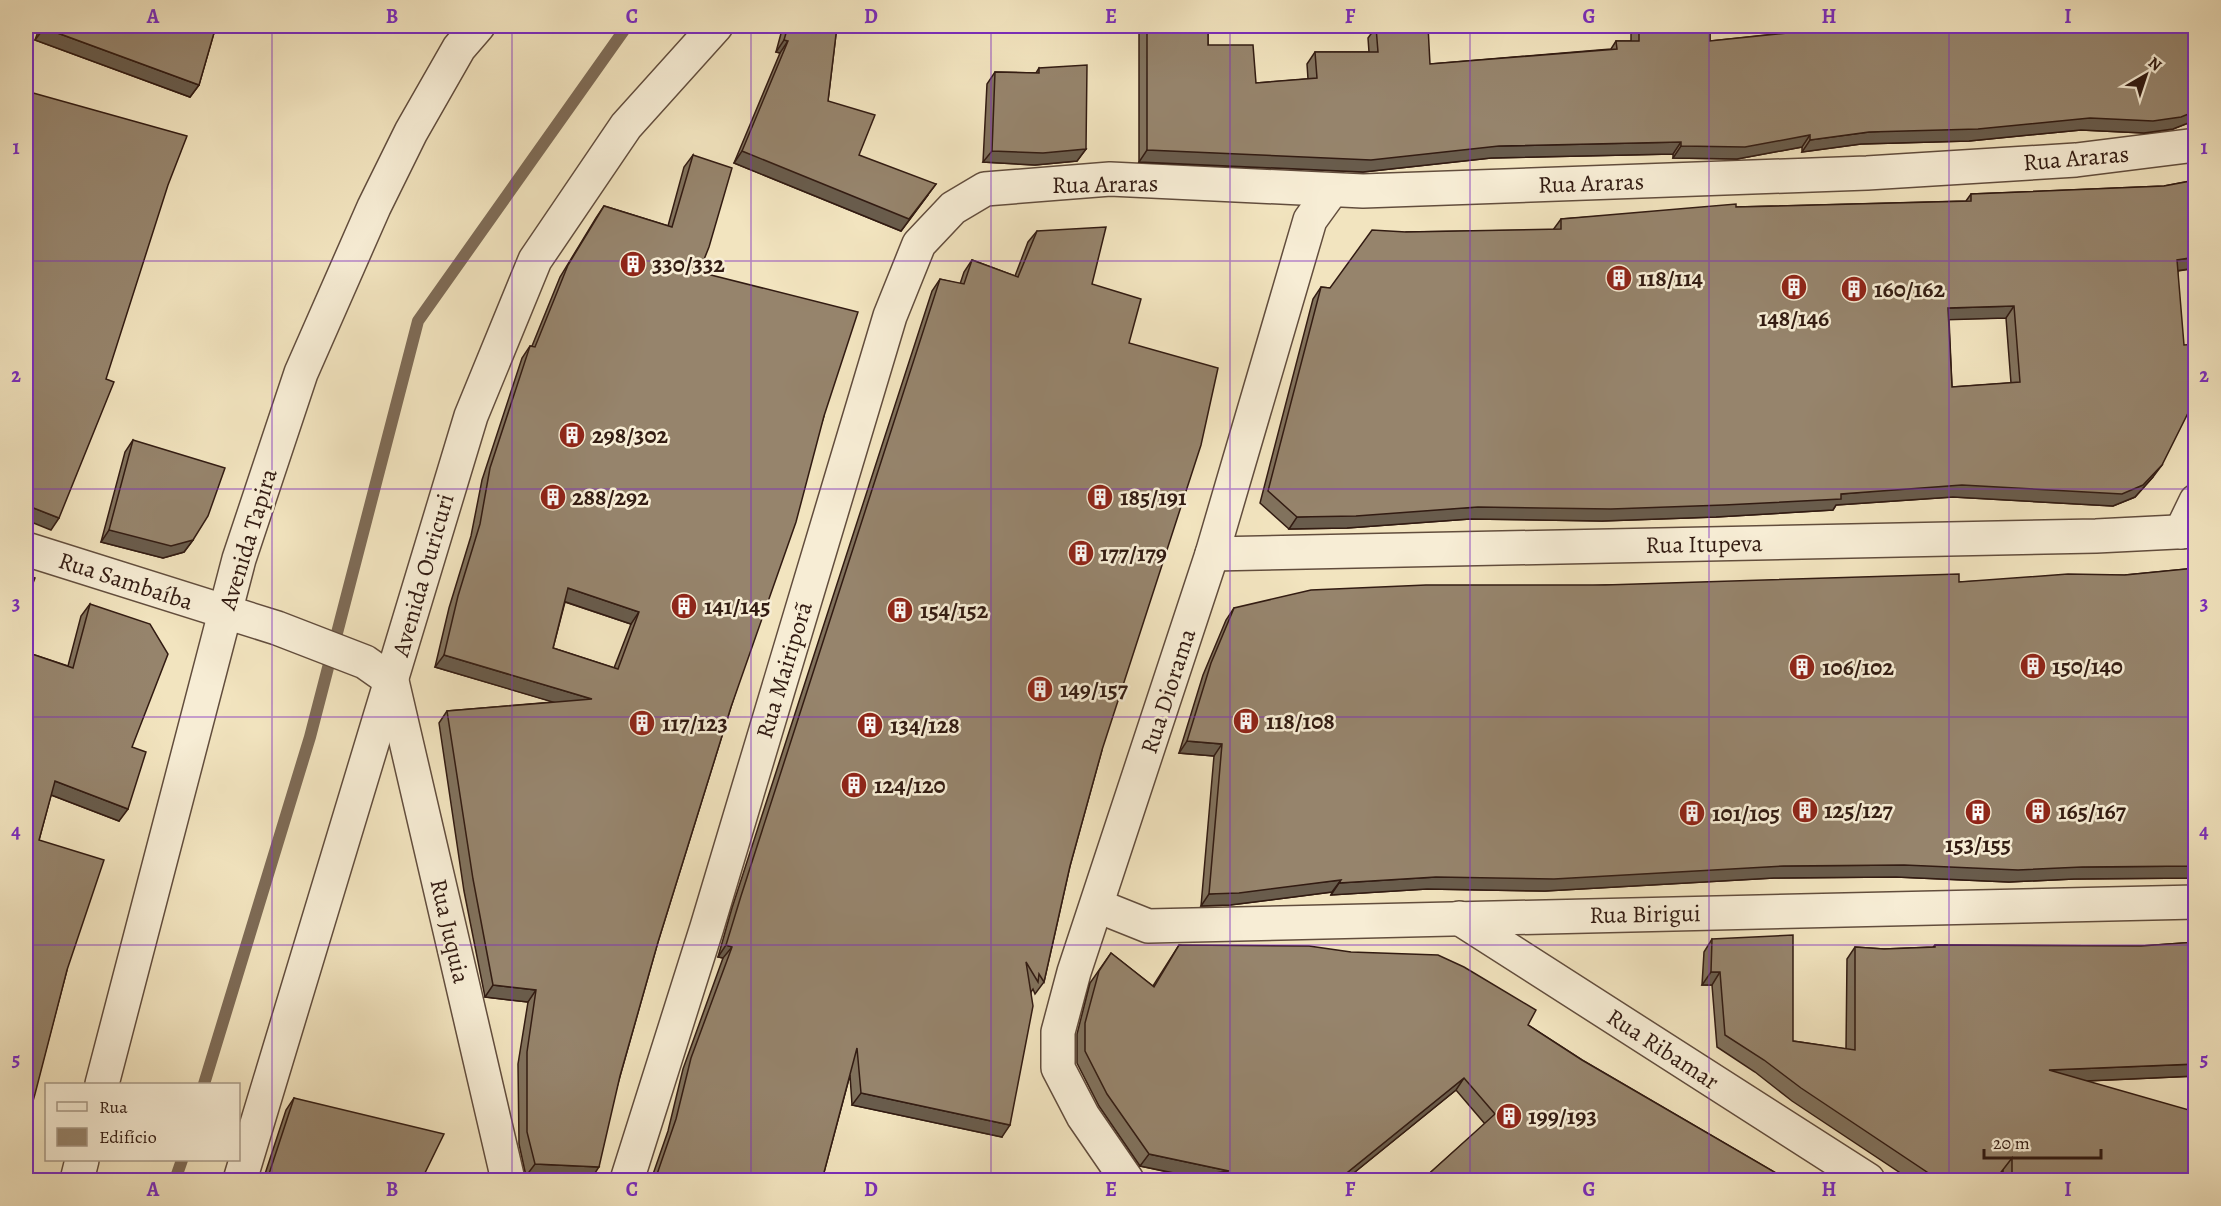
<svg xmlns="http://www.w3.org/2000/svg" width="2221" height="1206" font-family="Alegreya,serif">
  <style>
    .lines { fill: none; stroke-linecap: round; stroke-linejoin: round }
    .stream { stroke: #7e6b56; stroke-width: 12 }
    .street-casing { stroke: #624d3d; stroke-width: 36 }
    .street { stroke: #f7edd5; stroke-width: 33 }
    .wall { fill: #81725d; stroke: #321b12; stroke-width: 1.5; fill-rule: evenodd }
    .shaded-wall { fill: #695c4c; stroke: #321b12; stroke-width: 1.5 }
    .building { fill: #96846c; stroke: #321b12; stroke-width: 1.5; fill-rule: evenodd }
    .grid { fill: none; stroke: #7b2cbf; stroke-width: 1.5; stroke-opacity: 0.55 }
    .labels { text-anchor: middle; stroke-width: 5; stroke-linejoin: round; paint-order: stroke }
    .street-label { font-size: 24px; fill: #321b12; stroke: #f7edd5 }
    .poi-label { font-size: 24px; font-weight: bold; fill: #321b12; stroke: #f7edd5; text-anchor: start }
    .neatline { fill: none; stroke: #7b2cbf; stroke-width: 2 }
    .grid-label { font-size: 20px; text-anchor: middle; font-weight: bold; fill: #7b2cbf }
  </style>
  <rect width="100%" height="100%" fill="#f2e4bf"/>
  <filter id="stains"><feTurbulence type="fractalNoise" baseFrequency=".00333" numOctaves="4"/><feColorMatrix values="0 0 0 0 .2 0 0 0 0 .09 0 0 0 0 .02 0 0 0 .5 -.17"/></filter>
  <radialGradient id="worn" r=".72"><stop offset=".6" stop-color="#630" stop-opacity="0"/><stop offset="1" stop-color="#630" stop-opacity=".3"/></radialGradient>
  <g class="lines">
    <g class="stream">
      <polyline points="204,1084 310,737 418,321 627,26"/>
      <polyline points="175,1180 182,1160"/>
    </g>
    <defs>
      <g id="street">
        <polyline points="2181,532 2196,501"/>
        <polyline points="26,549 277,628 365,662 392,681 508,1180"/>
        <polyline points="1212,554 2096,536 2196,531"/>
        <polyline points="1098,906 1148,926 2196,902"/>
        <polyline points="1459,918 1868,1180"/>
        <polyline points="102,1084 239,559 301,373 374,207 411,132 459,48 478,26"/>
        <polyline points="77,1180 82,1160"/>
        <polyline points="240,1180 471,416 535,260 626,126 716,26"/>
        <polyline points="627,1180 707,927 890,316 919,244 953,208 985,189 1110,179 1363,191 1867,173 2076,160 2196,145"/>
        <polyline points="1127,1180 1083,1116 1058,1068 1058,1032 1074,972 1212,554 1310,220 1331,191"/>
      </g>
    </defs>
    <use href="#street" class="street-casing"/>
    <use href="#street" class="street"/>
  </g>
  <g class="wall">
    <polygon points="40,26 216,26 199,85 190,97 35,40"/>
    <polygon points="783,26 837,26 828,101 859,155 928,195 901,231 734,163 780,53 776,52"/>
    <polygon points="1139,26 1208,26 1208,45 1256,83 1308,79 1307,64 1315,52 1369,52 1368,38 1376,27 1430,64 1611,49 1616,41 1631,41 1631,26 1710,26 1710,41 1850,26 2196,26 2196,120 2173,129 2144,133 2081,130 1969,141 1861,144 1802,152 1802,147 1737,159 1673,158 1673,154 1491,158 1363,172 1139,162"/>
    <polygon points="1039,68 1086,149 1077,161 1035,165 983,162 987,84 995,72 1036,73"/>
    <path d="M693,155L699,272L824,416L731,707L658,942L591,1179L526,1176L519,1144L518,1064L528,1002L485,997L464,891L439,723L447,711L554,702L435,667L449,608L471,536L482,480L522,358L530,346H532L560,277L596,218L604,206L668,226L684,167ZM565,602L631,624L614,668L553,648Z"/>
    <path d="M2196,180V268L2178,271L2153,477L2135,497L2113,506L1953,497L1836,505L1833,510L1716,517L1602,521L1470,519L1347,528L1289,529L1260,503L1313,299L1321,287L1330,288L1406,232L1553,230L1561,219L1736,207L1966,201L1971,194L2164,186ZM2006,318L2011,383L1952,387L1949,319Z"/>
    <polygon points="1037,231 1092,284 1129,343 1102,750 1070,866 1044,982 1035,994 1033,989 1031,992 1002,1137 852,1105 850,1075 822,1180 651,1180 668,1131 683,1069 723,958 718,957 732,908 932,291 940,279 960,284 964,272 972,260 1015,276 1028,242"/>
    <polygon points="133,440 193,540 184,552 163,558 101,542 125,452"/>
    <polygon points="2196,568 2196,878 2074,879 2009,882 1896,877 1774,878 1545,891 1427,889 1331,895 1332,892 1230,905 1201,906 1214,756 1179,753 1203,675 1226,620 1234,608 1605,585 1959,582 2125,575"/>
    <polygon points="90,604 132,747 119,821 51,795 39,840 67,970 26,1125 26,652 68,666 81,616"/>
    <polygon points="1712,939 1793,1041 1846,1049 1847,959 1855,947 1884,949 1933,947 1935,945 2141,946 2196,942 2196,1076 2087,1081 2196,1180 2003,1180 2003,1171 1996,1180 1911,1180 1792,1101 1755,1072 1717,1047 1712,985 1702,985 1704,952"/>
    <polygon points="1179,945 1528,1025 1582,1060 1788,1180 1422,1180 1485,1124 1456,1090 1345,1180 1167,1180 1191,1177 1140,1166 1099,1106 1077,1063 1077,1034 1090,983 1111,953 1153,986"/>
    <polygon points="294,1098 422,1179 455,1180 263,1180 286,1110"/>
  </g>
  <g class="shaded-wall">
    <polygon points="44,28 199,85 190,97 35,40"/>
    <polygon points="784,40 788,41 780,53 776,52"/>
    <polygon points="2196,111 2196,120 2173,129 2144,133 2081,130 1969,141 1861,144 1802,152 1810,140 1869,132"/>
    <polygon points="1810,135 1802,147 1737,159 1673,158 1681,146"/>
    <polygon points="1681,142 1673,154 1491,158 1363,172 1139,162 1147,150 1499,146"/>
    <polygon points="1086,149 1077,161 1035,165 983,162 992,151"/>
    <polygon points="742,151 936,184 901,231 734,163"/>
    <polygon points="2196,257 2196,268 2168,272 2177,260"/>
    <polygon points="2014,306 2006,318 1940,320 1948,308"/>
    <polygon points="2162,465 2153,477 2135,497 2113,506 1953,497 1836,505 1833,510 1716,517 1602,521 1470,519 1347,528 1289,529 1297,517 1478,507 1841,494"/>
    <polygon points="26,505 59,518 51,530 26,520"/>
    <polygon points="109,530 193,540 184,552 163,558 101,542"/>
    <polygon points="568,588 639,612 631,624 560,600"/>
    <polygon points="444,655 592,699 583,711 435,667"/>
    <polygon points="1187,741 1222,744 1214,756 1179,753"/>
    <polygon points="55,781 128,809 119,821 46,793"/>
    <polygon points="1904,865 2082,867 2196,866 2196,878 2074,879 2009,882 1896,877 1774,878 1545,891 1427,889 1331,895 1339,883 1436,877 1783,866"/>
    <polygon points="1341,880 1332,892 1230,905 1201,906 1209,894"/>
    <polygon points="726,945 732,947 723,958 718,957"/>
    <polygon points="1711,972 1720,972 1712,985 1702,985"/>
    <polygon points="493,985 536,990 528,1002 485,997"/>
    <polygon points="2196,1064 2196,1076 2041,1083 2049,1070"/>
    <polygon points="1464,1078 1456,1090 1345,1180 1338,1180"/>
    <polygon points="861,1093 1010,1125 1002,1137 852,1105"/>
    <polygon points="1149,1154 1229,1171 1208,1180 1140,1166"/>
    <polygon points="535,1164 599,1167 591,1179 526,1176"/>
  </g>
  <g class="building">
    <polygon points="45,26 216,26 199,85 44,28"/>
    <polygon points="788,26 837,26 828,101 875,115 859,155 936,184 909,219 742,151 788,41 784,40"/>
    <polygon points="1147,26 1208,26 1208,45 1253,45 1256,83 1317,78 1315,52 1378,52 1376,27 1428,26 1430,64 1617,49 1616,41 1639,41 1639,26 1710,26 1710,41 1856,26 2196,26 2196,111 2181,117 2153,121 2090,118 1978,129 1869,132 1810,140 1810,135 1745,147 1681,146 1681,142 1499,146 1371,160 1147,150"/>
    <polygon points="1087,65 1086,149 1043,153 992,151 995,72 1039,73 1039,68"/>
    <polygon points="26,91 187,136 168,185 106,379 114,382 59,518 26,505"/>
    <path d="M693,155L732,168L709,247L699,272L858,312L824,416L796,522L731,707L658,942L620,1076L599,1167L535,1164L527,1132V1052L536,990L493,985L473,879L447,711L592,699L444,655L458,596L480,524L490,468L530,346L535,347L568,265L604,206L672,227ZM568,588L639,612L618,669L553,648Z"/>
    <path d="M2196,180V257L2177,260L2184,345L2196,344V397L2162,465L2143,485L2122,494L1962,485L1841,494V499L1724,505L1611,509L1478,507L1356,516L1297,517L1268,491L1321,287L1330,288L1372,230L1406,232L1561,229V219L1736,204V207L1971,201V194L2164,186ZM2014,306L2020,382L1952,387L1948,308Z"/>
    <polygon points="1106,227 1092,284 1141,299 1129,343 1218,368 1201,445 1102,750 1070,866 1044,982 1039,974 1038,982 1026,962 1033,1006 1010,1125 861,1093 857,1048 822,1180 655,1180 676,1119 691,1058 732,947 726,945 741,896 940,279 964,284 972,260 1018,277 1037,231"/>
    <polygon points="133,440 225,468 208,516 193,540 171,546 109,530"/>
    <polygon points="2196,568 2196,866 2082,867 2018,870 1904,865 1783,866 1554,879 1436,877 1339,883 1341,880 1239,893 1209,894 1222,744 1187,741 1211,663 1234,608 1311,590 1426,585 1605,585 1959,574 1959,582 2068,574 2125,575"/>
    <polygon points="26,575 35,578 26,601"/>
    <polygon points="90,604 150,624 168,654 132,747 146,752 128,809 55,781 39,840 104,860 67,970 35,1094 26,1125 26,652 73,668"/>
    <polygon points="1793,935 1793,1041 1855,1050 1855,947 1884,949 1935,947 1935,945 2141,946 2196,942 2196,1064 2049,1070 2196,1112 2196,1180 2012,1180 2012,1158 1995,1180 1939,1180 1801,1088 1764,1060 1725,1035 1720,972 1711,972 1712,939"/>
    <polygon points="1179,945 1309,946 1351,952 1438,955 1464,967 1536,1010 1528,1025 1582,1060 1788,1180 1518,1180 1512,1178 1508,1180 1422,1180 1495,1114 1464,1078 1338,1180 1167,1180 1229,1171 1149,1154 1107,1094 1085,1051 1085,1023 1099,971 1111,953 1154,987"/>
    <polygon points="294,1098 444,1134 422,1179 454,1173 455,1180 267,1180"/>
  </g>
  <path class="grid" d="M272,26V1180M512,26V1180M751,26V1180M991,26V1180M1230,26V1180M1470,26V1180M1709,26V1180M1949,26V1180M26,261H2196M26,489H2196M26,717H2196M26,945H2196"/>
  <defs>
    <symbol id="building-disc" viewBox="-11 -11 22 22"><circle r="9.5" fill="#8f2418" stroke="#f7edd5"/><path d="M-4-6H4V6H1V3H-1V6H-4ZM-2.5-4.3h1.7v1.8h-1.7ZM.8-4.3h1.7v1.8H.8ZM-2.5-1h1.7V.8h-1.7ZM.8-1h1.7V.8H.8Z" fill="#fff"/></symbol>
  </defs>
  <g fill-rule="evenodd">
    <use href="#building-disc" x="618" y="249" width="30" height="30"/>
    <use href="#building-disc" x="1604" y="263" width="30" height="30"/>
    <use href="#building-disc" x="1779" y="272" width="30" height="30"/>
    <use href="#building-disc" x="1839" y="274" width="30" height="30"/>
    <use href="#building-disc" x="557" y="420" width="30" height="30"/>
    <use href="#building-disc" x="538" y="482" width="30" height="30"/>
    <use href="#building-disc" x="1085" y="482" width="30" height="30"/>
    <use href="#building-disc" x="1066" y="538" width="30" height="30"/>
    <use href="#building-disc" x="669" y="591" width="30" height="30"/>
    <use href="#building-disc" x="885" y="595" width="30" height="30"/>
    <use href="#building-disc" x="2018" y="651" width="30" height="30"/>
    <use href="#building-disc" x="1787" y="652" width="30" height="30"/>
    <use href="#building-disc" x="1025" y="674" width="30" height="30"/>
    <use href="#building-disc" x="1231" y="706" width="30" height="30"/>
    <use href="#building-disc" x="627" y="708" width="30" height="30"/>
    <use href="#building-disc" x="855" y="710" width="30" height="30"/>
    <use href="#building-disc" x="839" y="770" width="30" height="30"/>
    <use href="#building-disc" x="1790" y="795" width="30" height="30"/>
    <use href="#building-disc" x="2023" y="796" width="30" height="30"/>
    <use href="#building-disc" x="1963" y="797" width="30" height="30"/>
    <use href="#building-disc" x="1677" y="798" width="30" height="30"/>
    <use href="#building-disc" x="1494" y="1101" width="30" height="30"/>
  </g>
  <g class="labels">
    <g class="street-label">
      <text transform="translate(2076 158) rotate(-5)" y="8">Rua Araras</text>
      <text transform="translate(1591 183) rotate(-2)" y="8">Rua Araras</text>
      <text transform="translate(1105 184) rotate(-1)" y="8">Rua Araras</text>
      <text transform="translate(248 539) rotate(-73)" y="8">Avenida Tapira</text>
      <text transform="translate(1704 544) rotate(-1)" y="8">Rua Itupeva</text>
      <text transform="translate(423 575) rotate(-74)" y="8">Avenida Ouricuri</text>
      <text transform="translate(126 581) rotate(18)" y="8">Rua Sambaíba</text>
      <text transform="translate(784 670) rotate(-73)" y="8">Rua Mairiporã</text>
      <text transform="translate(1168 691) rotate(-72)" y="8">Rua Diorama</text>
      <text transform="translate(1645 914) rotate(-1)" y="8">Rua Birigui</text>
      <text transform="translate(450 931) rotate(77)" y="8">Rua Juquia</text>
      <text transform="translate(1663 1049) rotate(33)" y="8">Rua Ribamar</text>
    </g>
    <g class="poi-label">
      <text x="652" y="272">330/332</text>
      <text x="1638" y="286">118/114</text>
      <text x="1874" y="297">160/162</text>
      <text x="1794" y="326" text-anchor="middle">148/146</text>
      <text x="592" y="443">298/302</text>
      <text x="572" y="505">288/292</text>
      <text x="1120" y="505">185/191</text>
      <text x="1100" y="561">177/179</text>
      <text x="704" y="614">141/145</text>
      <text x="920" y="618">154/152</text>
      <text x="2052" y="674">150/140</text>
      <text x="1822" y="675">106/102</text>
      <text x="1060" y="697">149/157</text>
      <text x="1266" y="729">118/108</text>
      <text x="662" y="731">117/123</text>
      <text x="890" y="733">134/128</text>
      <text x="874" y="793">124/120</text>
      <text x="1824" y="818">125/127</text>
      <text x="2058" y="819">165/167</text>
      <text x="1712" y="821">101/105</text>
      <text x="1978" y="852" text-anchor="middle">153/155</text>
      <text x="1528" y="1124">199/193</text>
    </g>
  </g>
  <rect width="2221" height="1206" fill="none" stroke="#f2e4bf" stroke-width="66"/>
  <rect x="45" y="1083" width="195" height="78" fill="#f7edd5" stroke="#a89987" stroke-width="1.5"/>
  <rect x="57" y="1102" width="30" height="9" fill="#f7edd5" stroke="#a89987" stroke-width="1.5"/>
  <text x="99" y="1113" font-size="18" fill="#321b12">Rua</text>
  <rect x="57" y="1128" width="30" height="18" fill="#96846c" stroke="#a89987" stroke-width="1.5"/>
  <text x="99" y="1143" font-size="18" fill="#321b12">Edifício</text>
  <g transform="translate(2146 75) rotate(39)" stroke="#f7edd5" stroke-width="4.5" paint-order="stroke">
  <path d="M0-4.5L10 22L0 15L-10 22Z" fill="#321b12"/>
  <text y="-9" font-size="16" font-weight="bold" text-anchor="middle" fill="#321b12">N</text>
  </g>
  <path d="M1984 1149v9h117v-9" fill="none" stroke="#321b12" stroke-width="3"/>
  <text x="1993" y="1149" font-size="18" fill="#321b12" stroke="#f7edd5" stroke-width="4.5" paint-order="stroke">20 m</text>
  <rect x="33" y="33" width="2155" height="1140" class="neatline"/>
  <g class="grid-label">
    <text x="153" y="23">A</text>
    <text x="392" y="23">B</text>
    <text x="632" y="23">C</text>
    <text x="871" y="23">D</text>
    <text x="1111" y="23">E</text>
    <text x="1350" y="23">F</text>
    <text x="1589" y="23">G</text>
    <text x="1829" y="23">H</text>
    <text x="2068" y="23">I</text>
    <text x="16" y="154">1</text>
    <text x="2204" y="154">1</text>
    <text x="16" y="382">2</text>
    <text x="2204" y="382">2</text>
    <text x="16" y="610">3</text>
    <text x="2204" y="610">3</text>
    <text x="16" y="838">4</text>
    <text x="2204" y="838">4</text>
    <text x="16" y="1066">5</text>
    <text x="2204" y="1066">5</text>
    <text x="153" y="1196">A</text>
    <text x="392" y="1196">B</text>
    <text x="632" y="1196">C</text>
    <text x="871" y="1196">D</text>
    <text x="1111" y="1196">E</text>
    <text x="1350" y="1196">F</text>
    <text x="1589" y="1196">G</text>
    <text x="1829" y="1196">H</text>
    <text x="2068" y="1196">I</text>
  </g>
  <rect width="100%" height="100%" filter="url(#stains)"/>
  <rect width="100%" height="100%" fill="url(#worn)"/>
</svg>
